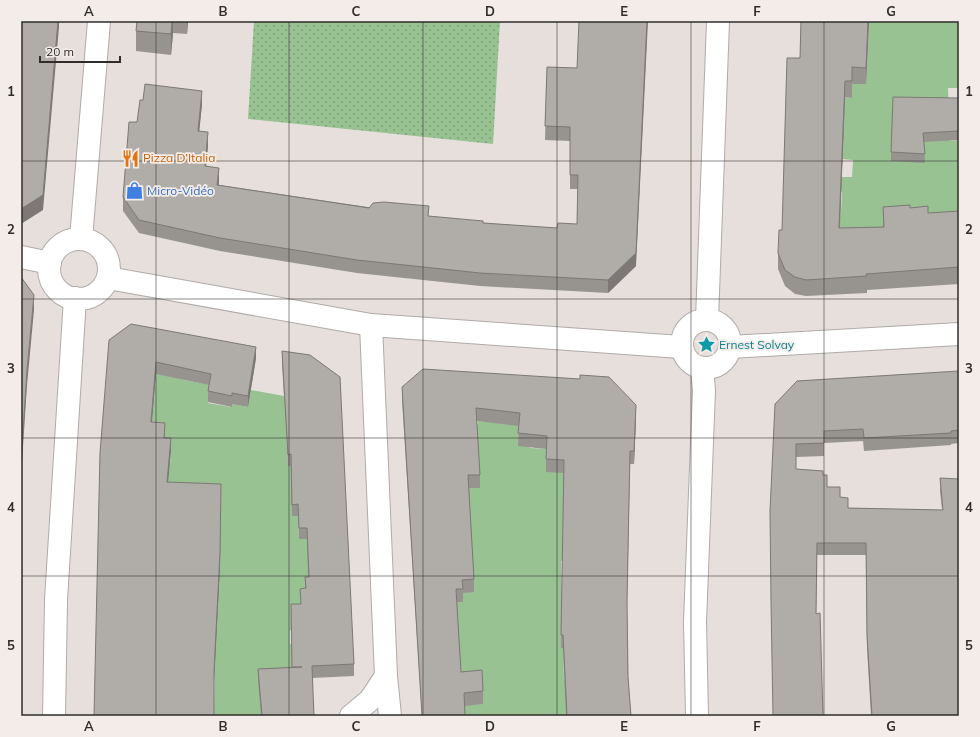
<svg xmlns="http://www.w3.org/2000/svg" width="980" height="737" font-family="Mulish,sans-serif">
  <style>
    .park { fill: url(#park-dots) }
    .garden { fill: #98c292 }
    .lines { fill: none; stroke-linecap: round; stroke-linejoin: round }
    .minor-casing { stroke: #b1aba8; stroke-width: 24 }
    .minor { stroke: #fff; stroke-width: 22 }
    .wall { fill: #979490 }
    .shaded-wall { fill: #7b7875 }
    .building { fill: #b0aca7; stroke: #7b7875 }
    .grid { fill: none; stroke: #2f2c2b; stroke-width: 1; stroke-opacity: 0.55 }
    .labels { text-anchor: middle; stroke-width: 3.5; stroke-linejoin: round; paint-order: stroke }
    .food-label { font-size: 12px; fill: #c56008; stroke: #f3ece9; text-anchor: start }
    .shop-label { font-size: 12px; fill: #366cbe; stroke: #f3ece9; text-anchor: start }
    .culture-label { font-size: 12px; fill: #0d838f; stroke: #f3ece9; text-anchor: start }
    .neatline { fill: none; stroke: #2f2c2b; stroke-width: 1.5 }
    .grid-label { font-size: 13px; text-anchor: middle; font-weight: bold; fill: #2f2c2b }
  </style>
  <defs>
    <pattern id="park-dots" width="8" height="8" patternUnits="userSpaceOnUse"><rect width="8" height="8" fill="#98c292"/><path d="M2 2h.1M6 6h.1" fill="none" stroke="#7c9e77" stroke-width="1.8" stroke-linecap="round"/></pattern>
  </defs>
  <rect width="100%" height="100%" fill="#e6dfdc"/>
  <polygon class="park" points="254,21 500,21 493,144 248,119"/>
  <g class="garden">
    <polygon points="869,21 959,21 959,88 948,88 950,141 959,140 959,234 884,243 834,245 841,213 842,192 826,177 852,177 853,160 842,159 845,97 852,98 852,84 866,84"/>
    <polygon points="159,363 184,380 211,385 208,403 231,407 232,404 248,407 251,390 284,396 288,466 305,465 292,516 298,516 299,539 311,539 309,589 301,615 290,631 290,644 294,644 302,678 261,716 214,716 215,665 149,491 170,465 171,450 151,433 156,378"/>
    <path d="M478,421L520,425L530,448L547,449L574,460C568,488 562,516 562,545H566V561H561L564,680H566V716H464L449,603L462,593L474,591L446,423L478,425Z"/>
  </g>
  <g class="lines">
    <defs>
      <g id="minor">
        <polyline points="81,239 99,21"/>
        <circle cx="79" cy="269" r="30"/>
        <polyline points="21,257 50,263"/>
        <polyline points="108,278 371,325 681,347"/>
        <circle cx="706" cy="344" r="24"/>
        <polyline points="707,320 718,21"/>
        <polyline points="371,325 386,676 390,716"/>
        <polyline points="730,347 959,334"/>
        <polyline points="54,716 56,600 75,298"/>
        <polyline points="351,716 370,700 386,676"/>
        <polyline points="697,716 695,622 704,390 702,368"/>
      </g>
    </defs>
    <use href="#minor" class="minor-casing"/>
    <use href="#minor" class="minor"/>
  </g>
  <g class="wall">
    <polygon points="137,21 188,21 187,34 173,33 171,55 136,51 136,31"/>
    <polygon points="801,21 869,21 866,84 852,84 852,98 845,97 840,228 883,227 883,207 910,208 928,213 959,211 959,284 867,290 867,293 806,296 795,294 785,286 778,269 778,253 782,230 800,58"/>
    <polygon points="547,67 636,266 608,293 480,286 357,273 220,251 139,233 123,211 123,197 137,122 202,104 199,131 208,145 206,166 219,181 219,185 429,216 483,223 557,228 577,224 578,189 570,189 570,141 545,140"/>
    <polygon points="959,98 959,140 924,142 925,163 891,161 891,152"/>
    <polygon points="109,340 256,358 248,407 232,404 232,407 208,402 208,391 209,385 156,374 152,422 165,434 165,438 171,450 168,482 220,565 214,681"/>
    <polygon points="282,351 354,664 354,676 312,678 314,716 261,716 258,681 258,669 292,667 291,604 301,604 305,589 305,577 308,577 307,539 299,539 298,516 292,516 291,466 288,466 282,362"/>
    <polygon points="959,371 959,443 951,444 951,445 864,451 863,441 824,443 824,456 796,457 796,469 823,475 827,487 840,497 848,508 942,510 940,491 940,478 959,716 871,716 867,648 866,555 817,555 816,614 823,716 775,404"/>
    <polygon points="402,387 636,418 634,464 630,464 627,609 628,677 631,716 566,716 563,648 561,648 564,473 546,472 546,449 518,446 519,426 477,421 480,475 480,488 469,488 474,579 474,592 463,593 463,602 457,602 461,672 483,691 483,704 464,706 465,716 422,716 402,400"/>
  </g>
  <g class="shaded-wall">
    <polygon points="58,21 59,21 59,27 43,210 21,224 21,209"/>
    <polygon points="172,21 173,21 173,33 171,55 171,34"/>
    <polygon points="187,21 188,21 187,34"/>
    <polygon points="647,21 648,21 636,266 608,293 608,280"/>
    <polygon points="868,21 869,21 866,84 866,68"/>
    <polygon points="845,81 845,97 839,244 839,228"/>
    <polygon points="202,91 202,104 198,144 198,131"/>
    <polygon points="208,132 208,145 205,179 205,166"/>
    <polygon points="219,168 219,181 217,198 217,185"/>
    <polygon points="34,295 34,310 27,385 21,477 21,462 27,370"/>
    <polygon points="256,347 256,358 248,407 248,396"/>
    <polygon points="156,362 156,374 151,433 151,422"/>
    <polygon points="636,405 636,418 634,464 634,451"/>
    <polygon points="171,438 171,450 167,493 167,482"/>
    <polygon points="221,484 220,565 214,683 214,671"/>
  </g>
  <g class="building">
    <polygon points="21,21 58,21 43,195 21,209"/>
    <polygon points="137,21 172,21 171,34 136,31"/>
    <polygon points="579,21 647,21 636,253 608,280 480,273 357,260 220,238 139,220 123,197 129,122 137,122 140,100 143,100 145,84 202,91 198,131 208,132 205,166 219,168 217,185 369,208 373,203 384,202 429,206 428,216 483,221 483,223 557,228 558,223 577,224 578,175 570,175 570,127 545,126 547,67 577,68"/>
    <polygon points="801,21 868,21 866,68 852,67 852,81 845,81 839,228 884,227 883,207 910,205 910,208 928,206 928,213 959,211 959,267 866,274 867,276 806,280 795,277 785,270 778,253 779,230 782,230 787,58 800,58"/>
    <polygon points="893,97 959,98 959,131 923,133 925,154 891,152"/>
    <polygon points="21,277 34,295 27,370 21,462"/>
    <polygon points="131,324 256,347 248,396 232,393 232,396 208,391 211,374 156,362 151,422 165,423 164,438 171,438 167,482 221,484 220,553 214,671 214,716 94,716 100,453 109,340"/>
    <polygon points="282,351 310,355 340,377 354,664 312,666 314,716 262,716 258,669 302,667 292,667 291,604 301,604 300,589 306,588 305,577 309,577 307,528 299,528 298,504 292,505 291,454 288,455"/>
    <polygon points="423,369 580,379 580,375 609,377 636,405 634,451 630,451 627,601 628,677 631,716 567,716 563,635 561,635 564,460 546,459 547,436 518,433 520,413 476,408 480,475 468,475 474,579 462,580 463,589 456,589 461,672 482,670 483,691 464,693 465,716 422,716 402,387"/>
    <polygon points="959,371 959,430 951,431 951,433 864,438 863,429 824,431 824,443 796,444 796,469 823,471 823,475 827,475 827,487 840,487 840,497 848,498 848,508 943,510 940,478 959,479 959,716 872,716 867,636 866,543 817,543 816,614 820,613 823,716 773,716 771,602 770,511 775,404 797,381"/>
  </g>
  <path class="grid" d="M156,21V716M289,21V716M423,21V716M557,21V716M691,21V716M824,21V716M21,161H959M21,299H959M21,438H959M21,576H959"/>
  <defs>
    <symbol id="restaurant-bare" viewBox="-9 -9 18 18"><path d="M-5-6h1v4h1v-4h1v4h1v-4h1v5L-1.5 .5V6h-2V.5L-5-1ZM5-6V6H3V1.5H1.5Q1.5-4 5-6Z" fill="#e8710a" stroke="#f3ece9" stroke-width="2.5" paint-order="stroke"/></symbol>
    <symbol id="shop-bare" viewBox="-9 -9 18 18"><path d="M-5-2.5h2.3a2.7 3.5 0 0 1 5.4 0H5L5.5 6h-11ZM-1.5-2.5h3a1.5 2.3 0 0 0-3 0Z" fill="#3f7fe0" stroke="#f3ece9" stroke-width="2.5" paint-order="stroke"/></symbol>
    <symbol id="sight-bare" viewBox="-9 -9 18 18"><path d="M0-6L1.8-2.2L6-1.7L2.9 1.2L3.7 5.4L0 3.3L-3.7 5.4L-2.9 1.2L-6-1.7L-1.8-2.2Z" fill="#0f9aa8" stroke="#f3ece9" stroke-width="2.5" paint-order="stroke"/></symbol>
  </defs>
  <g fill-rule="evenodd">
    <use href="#restaurant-bare" x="118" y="146" width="25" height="25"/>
    <use href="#shop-bare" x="122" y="178" width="25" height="25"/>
    <use href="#sight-bare" x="694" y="332" width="25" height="25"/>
  </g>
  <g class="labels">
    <g class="food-label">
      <text x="143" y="162">Pizza D’Italia</text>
    </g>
    <g class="shop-label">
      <text x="147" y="195">Micro-Vidéo</text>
    </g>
    <g class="culture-label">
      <text x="719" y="349">Ernest Solvay</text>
    </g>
  </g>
  <rect width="980" height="737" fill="none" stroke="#f3ece9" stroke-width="44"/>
  <path d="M40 56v6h80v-6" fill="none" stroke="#2f2c2b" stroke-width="2"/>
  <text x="46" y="56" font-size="12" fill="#2f2c2b" stroke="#f3ece9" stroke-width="3" paint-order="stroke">20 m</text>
  <rect x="22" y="22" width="936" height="693" class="neatline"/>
  <g class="grid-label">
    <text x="89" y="16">A</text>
    <text x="223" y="16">B</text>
    <text x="356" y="16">C</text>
    <text x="490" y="16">D</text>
    <text x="624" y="16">E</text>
    <text x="757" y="16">F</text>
    <text x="891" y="16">G</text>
    <text x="11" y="96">1</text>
    <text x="969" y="96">1</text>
    <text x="11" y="234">2</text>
    <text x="969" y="234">2</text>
    <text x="11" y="373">3</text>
    <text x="969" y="373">3</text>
    <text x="11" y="512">4</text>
    <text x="969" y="512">4</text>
    <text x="11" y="650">5</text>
    <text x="969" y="650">5</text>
    <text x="89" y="731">A</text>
    <text x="223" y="731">B</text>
    <text x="356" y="731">C</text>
    <text x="490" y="731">D</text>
    <text x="624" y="731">E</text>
    <text x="757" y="731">F</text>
    <text x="891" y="731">G</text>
  </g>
</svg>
